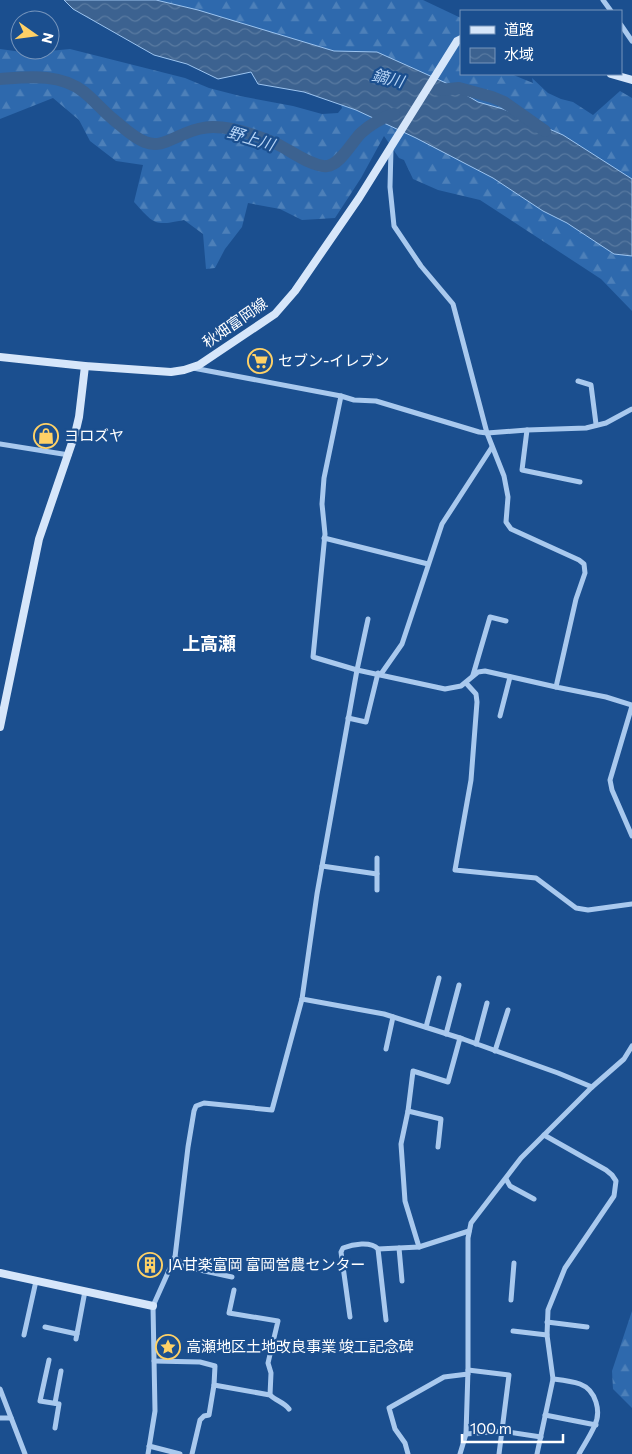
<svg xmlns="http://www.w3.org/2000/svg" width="632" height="1454" font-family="Commissioner,'Noto Sans JP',sans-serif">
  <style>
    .forest { fill: url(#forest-firs) }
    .water { fill: url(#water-waves); stroke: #9cc4f0 }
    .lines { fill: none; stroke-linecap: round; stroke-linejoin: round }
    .river { stroke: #3c6290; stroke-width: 12 }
    .street { stroke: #a9c9ee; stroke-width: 5 }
    .secondary { stroke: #d6e6fa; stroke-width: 8 }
    .labels { text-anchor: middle; stroke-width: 4.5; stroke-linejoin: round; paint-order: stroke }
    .street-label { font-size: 15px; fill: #fff; stroke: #1b4f8f }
    .poi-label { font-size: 15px; fill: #fff; stroke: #1b4f8f; text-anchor: start }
    .water-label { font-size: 16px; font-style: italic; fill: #b5d3f5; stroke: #1b4f8f }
    .quarter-label { font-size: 18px; font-weight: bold; fill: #fff; stroke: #1b4f8f }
  </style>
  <defs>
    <pattern id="forest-firs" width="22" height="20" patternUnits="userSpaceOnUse" patternTransform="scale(1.25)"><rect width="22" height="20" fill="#2e69ad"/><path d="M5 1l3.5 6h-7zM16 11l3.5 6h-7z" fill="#4d80b9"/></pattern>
    <pattern id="water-waves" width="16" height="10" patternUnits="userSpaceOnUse" patternTransform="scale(1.25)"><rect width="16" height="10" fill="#3c6290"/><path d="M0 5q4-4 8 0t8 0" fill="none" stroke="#597aa1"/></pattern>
  </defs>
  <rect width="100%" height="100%" fill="#1b4f8f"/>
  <g class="forest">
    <path d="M127,0H423L461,18V74H511L533,83L532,78L548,93L561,99L573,102L593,115L620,91L632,98V311L601,279L480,200L438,190L413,179L404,160L399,158L384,136L361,178L335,218L302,220L280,209L248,203L242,227L225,249L215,268L206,269L203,234L184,220C154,226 155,225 134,202L143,165L116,161L90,141L79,120L53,98L0,119V49L29,53L70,49L185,78L209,88L240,96L293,106L322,114L338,113L342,108L340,102Z"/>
    <polygon points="632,1311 632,1408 613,1389 612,1371"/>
  </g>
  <polygon class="water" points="64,0 156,0 198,10 334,51 377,52 446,83 478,102 503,109 563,135 632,179 632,256 614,254 567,223 543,211 493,178 416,138 356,110 304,92 258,84 251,72 218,79 187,64 154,55 73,9"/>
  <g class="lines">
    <g class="river">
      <path d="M0,79C28,77 60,73 84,92C95,101 103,111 114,120C124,128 134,138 145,142C159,148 171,139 184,134C193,130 203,127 213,127C235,127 259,136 279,145C291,151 314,168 327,166C340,165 352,142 361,133C371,124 381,118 394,114"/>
      <polyline points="439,90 459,88 492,97 504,102 545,131"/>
    </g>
    <g class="street">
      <polyline points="603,0 611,11"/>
      <polyline points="621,25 632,41"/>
      <polyline points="391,149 390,187 394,226 421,266 453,304 487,433 504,476 508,497 506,522 511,529 579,560 584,564 585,573 576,599 556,687 606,697 632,705"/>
      <polyline points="193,368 341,396 354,400 376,401 479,432 487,433 527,430 586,428 606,423 632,409"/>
      <polyline points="578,381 591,385 596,424"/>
      <polyline points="341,396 324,478 322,504 325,534 313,657 357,670 445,689 461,686 478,672 485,671 556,687"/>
      <polyline points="527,430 522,470 580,482"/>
      <polyline points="0,444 69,455"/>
      <polyline points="324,538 428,564"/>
      <polyline points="381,674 402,644 442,524 492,447"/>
      <polyline points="473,675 490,617 506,621"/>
      <polyline points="466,683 476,694 477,702 471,780 455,870 536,878 576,908 588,910 632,904"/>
      <polyline points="632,706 610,780 612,790 632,836"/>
      <polyline points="500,716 510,677"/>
      <polyline points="348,718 366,722 378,673"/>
      <polyline points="322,866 377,874"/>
      <polyline points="377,890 377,858"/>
      <polyline points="302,999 384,1014 463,1039 558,1073 592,1087"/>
      <polyline points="426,1027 439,978"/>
      <polyline points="446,1034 459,985"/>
      <polyline points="476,1044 487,1003"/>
      <polyline points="386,1049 393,1017"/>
      <polyline points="495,1051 508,1010"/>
      <polyline points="408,1111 441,1119 438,1147"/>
      <path d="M544,1135L606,1170L612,1175L616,1181L614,1196L565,1268L548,1310L547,1335L553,1379C561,1380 571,1381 580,1384C596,1390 602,1412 594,1427C590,1436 584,1445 579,1454"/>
      <polyline points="506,1179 510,1186 534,1199"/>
      <polyline points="419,1247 405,1201 401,1144 408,1111 413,1071 448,1082 460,1038"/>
      <polyline points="399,1248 402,1281"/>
      <polyline points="378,1249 419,1247 469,1231"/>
      <polyline points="175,1257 186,1267 232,1277"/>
      <polyline points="234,1290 229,1313 278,1321 268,1363 271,1373 270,1395"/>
      <polyline points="511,1300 514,1263"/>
      <path d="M350,1317L341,1252L343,1248C353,1244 371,1241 378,1249L386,1320"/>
      <polyline points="547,1322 587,1327"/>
      <polyline points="45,1327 77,1334"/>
      <polyline points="513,1331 547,1335"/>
      <polyline points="24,1335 36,1281"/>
      <polyline points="76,1339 85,1291"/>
      <polyline points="49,1360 40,1401 59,1404 55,1428"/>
      <polyline points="154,1361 200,1362 215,1366 214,1385 209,1415 204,1416 200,1420 192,1454"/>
      <polyline points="468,1370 509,1375 499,1454"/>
      <path d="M214,1385L270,1395C276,1401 284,1402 289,1409"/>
      <polyline points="0,1389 25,1454"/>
      <polyline points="55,1403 61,1371"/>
      <polyline points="545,1415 596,1425"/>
      <polyline points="0,1418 11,1418"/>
      <polyline points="466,1434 502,1431 541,1437"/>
      <polyline points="149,1446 180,1454"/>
      <polyline points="148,1454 155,1411 153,1306 175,1257 188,1147 194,1111 196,1106 204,1103 272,1110 302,999 317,894 357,670 368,619"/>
      <polyline points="408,1454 405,1443 395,1429 389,1408 444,1377 468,1374"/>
      <polyline points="460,1454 466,1434 468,1370 468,1238 471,1223 521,1158 592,1087 624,1059 632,1046"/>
      <polyline points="537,1454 553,1379"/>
    </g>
    <g class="secondary">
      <polyline points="611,74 632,80"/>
      <polyline points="0,357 85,366 171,372 184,370 199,365 275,314 295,291 359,198 457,41 461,39"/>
      <polyline points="0,727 39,539 75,434 79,417 85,366"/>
      <polyline points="0,1273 153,1306"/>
    </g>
  </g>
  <defs>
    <symbol id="supermarket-ring" viewBox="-11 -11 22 22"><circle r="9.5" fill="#1b4f8f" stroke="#ffd166" stroke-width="1.5"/><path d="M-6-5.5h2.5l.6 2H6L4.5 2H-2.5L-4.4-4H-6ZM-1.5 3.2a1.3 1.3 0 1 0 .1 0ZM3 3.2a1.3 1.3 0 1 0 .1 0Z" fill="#ffd166"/></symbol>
    <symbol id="shop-ring" viewBox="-11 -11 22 22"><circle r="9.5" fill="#1b4f8f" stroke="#ffd166" stroke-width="1.5"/><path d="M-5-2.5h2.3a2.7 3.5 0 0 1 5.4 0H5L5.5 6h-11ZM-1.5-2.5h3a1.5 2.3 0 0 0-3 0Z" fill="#ffd166"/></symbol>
    <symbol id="building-ring" viewBox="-11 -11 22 22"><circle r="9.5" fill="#1b4f8f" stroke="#ffd166" stroke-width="1.5"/><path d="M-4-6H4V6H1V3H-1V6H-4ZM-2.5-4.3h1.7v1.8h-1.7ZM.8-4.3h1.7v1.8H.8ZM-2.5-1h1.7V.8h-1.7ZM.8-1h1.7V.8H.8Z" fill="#ffd166"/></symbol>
    <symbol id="sight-ring" viewBox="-11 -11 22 22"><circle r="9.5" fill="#1b4f8f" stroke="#ffd166" stroke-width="1.5"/><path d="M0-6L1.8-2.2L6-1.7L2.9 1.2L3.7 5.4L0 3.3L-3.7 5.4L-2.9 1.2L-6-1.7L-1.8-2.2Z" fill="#ffd166"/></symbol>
  </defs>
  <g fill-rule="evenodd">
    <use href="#supermarket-ring" x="246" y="347" width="28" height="28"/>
    <use href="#shop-ring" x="32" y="422" width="28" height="28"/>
    <use href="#building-ring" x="136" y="1251" width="28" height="28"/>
    <use href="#sight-ring" x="154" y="1333" width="28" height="28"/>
  </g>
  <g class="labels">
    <g class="street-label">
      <text transform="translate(235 323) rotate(-35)" y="5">秋畑富岡線</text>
    </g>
    <g class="poi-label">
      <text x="278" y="366">セブン-イレブン</text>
      <text x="64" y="441">ヨロズヤ</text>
      <text x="168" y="1270">JA甘楽富岡 富岡営農センター</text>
      <text x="186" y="1352">高瀬地区土地改良事業 竣工記念碑</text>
    </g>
    <g class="water-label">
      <text transform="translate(388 78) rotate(14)" y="6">鏑川</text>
      <text transform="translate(251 138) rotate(17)" y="6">野上川</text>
    </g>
    <g class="quarter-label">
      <text x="209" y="650">上高瀬</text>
    </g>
  </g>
  <rect x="460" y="10" width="162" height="65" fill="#1b4f8f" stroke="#7695bc"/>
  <rect x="470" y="26" width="25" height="8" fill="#d6e6fa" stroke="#7695bc"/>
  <text x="504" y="35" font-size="15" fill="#ffffff">道路</text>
  <rect x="470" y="48" width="25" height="15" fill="url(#water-waves)" stroke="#7695bc"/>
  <text x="504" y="60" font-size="15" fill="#ffffff">水域</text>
  <g transform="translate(35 35) rotate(104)"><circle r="24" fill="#1b4f8f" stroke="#7695bc"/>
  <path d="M0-4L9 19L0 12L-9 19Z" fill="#ffd166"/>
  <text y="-8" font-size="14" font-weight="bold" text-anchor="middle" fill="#ffffff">N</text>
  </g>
  <path d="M462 1434v8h101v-8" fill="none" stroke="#ffffff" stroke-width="2.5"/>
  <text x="470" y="1434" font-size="15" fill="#ffffff" stroke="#1b4f8f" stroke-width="4" paint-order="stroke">100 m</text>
</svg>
